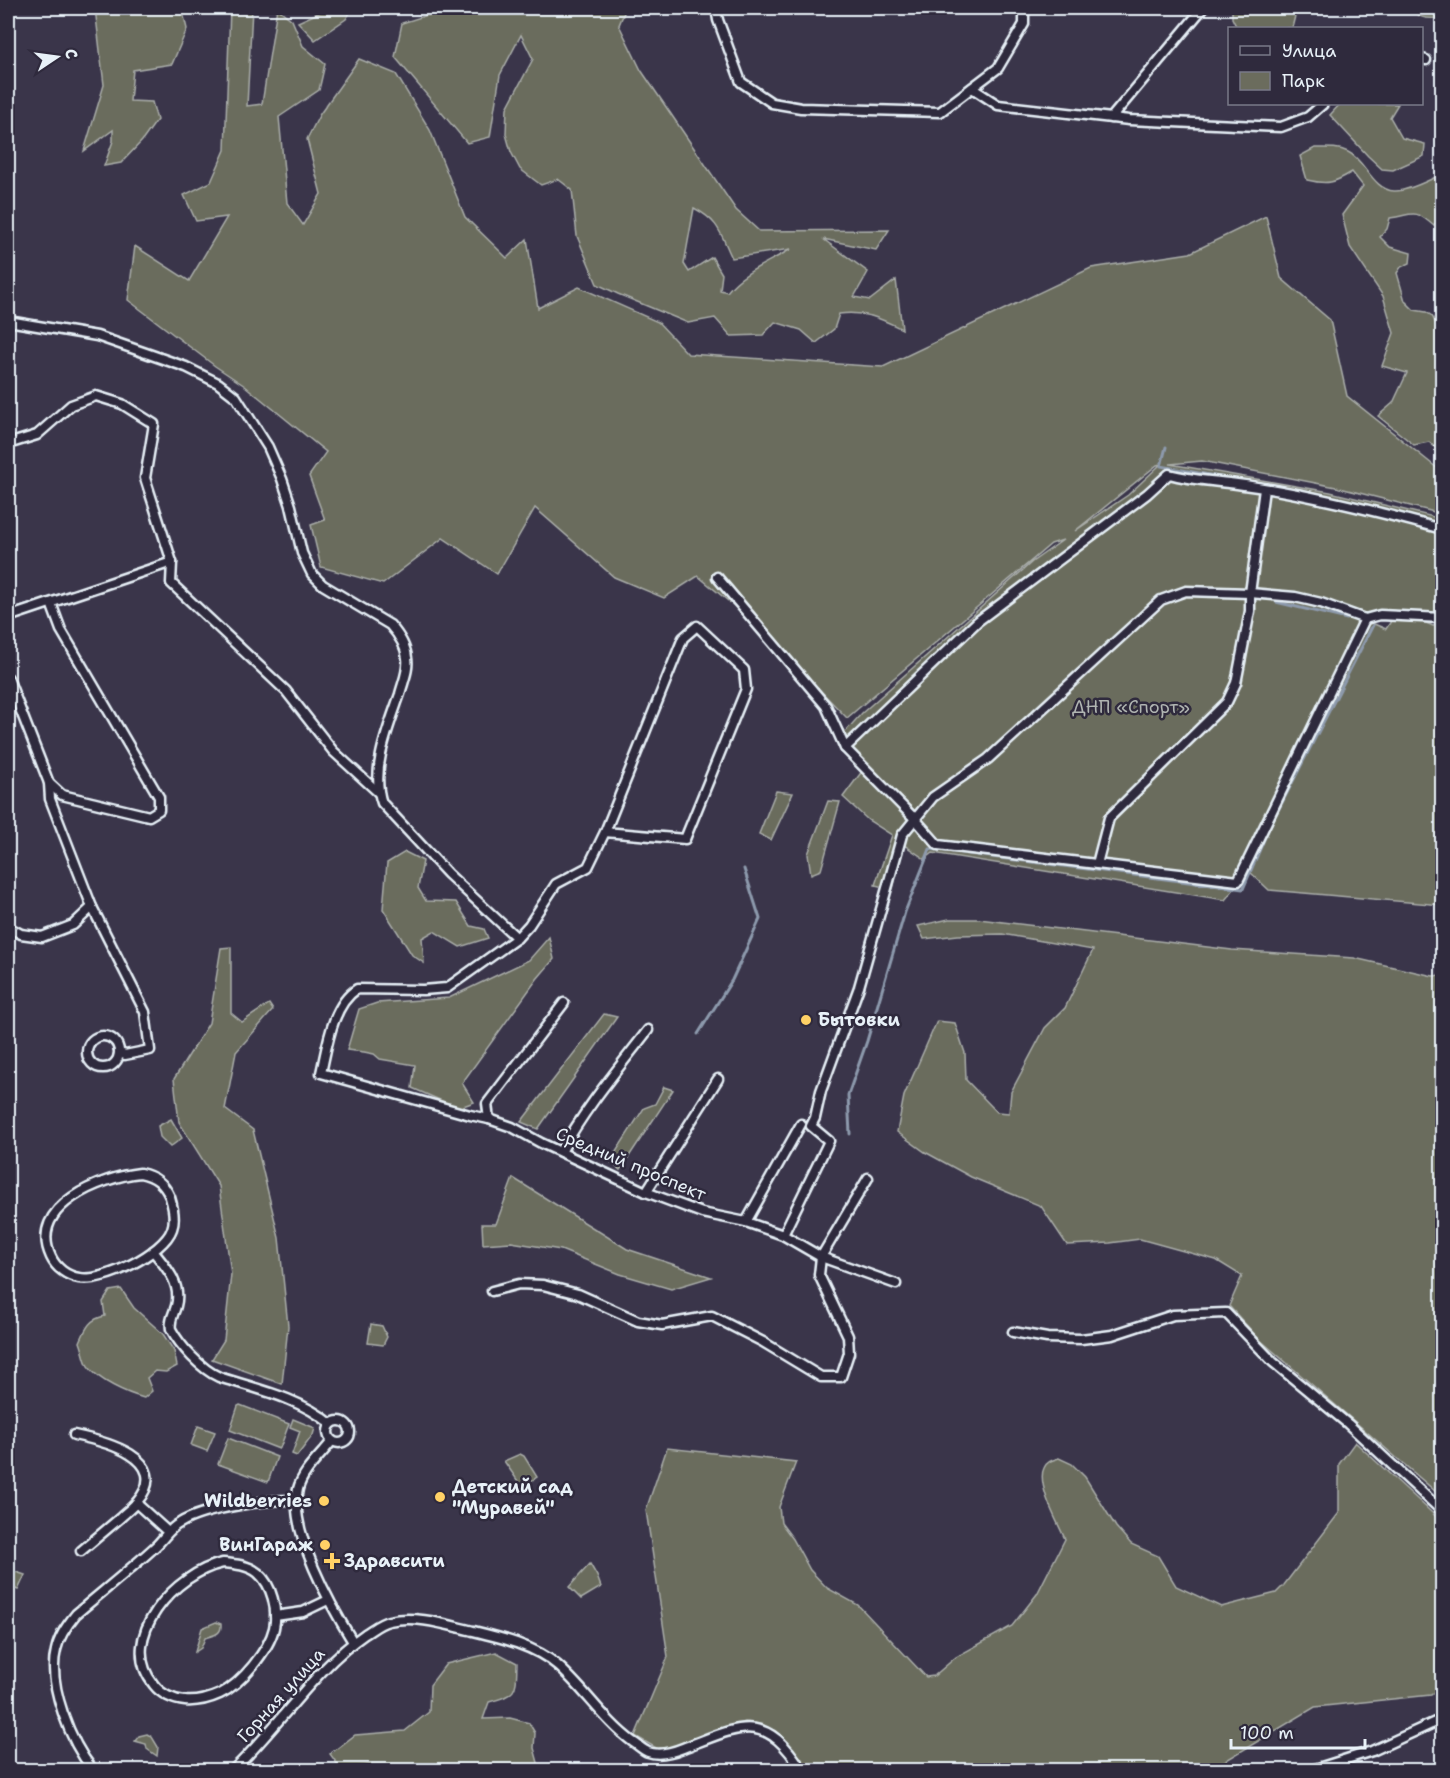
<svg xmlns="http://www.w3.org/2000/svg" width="1450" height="1778" font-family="'Shantell Sans',sans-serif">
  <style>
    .green { fill: #6b6c5d; stroke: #aaaeaa; stroke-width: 1.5; fill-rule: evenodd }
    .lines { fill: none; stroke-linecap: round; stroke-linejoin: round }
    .stream { stroke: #8d9aad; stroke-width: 3 }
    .street-casing { stroke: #e8f1f8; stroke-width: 13 }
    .street { stroke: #2f2a3d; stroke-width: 8 }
    .poi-dot { fill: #ffd166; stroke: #2f2a3d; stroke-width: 2 }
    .labels { text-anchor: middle; stroke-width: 5; stroke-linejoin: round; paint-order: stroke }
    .park-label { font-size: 18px; fill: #b0b5b2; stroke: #2f2a3d }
    .poi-label { font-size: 18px; font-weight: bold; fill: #e8f1f8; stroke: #2f2a3d; text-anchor: start }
    .street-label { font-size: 18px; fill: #e8f1f8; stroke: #2f2a3d }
  </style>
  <rect width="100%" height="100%" fill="#3a354a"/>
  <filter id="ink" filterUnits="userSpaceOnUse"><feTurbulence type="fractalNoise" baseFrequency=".0167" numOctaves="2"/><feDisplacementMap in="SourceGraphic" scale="12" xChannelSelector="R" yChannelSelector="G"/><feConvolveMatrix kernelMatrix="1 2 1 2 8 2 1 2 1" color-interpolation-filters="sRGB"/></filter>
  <g filter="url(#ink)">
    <g class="green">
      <polygon points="95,8 182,8 187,29 172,64 133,70 130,101 152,102 157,120 142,141 121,163 104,166 113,141 113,130 84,151 104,85"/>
      <path d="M230,8H252L247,106L262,104L277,8L292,20L303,46L325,64L319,90L279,117L287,203L303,225L321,194L307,139L320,114L359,59L396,74L430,130L465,217L507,258L527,239L538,308L579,287L658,322L688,354L883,367L1091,268L1190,253L1266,216L1281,278L1330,320L1347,396L1442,472V514L1336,487L1202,461L1170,464L1330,492L1442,519V622L1419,620L1433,626L1442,624V905L1269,890L1249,871L1225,900L933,853L925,859L904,845L893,889L875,885L892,835L868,820L843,797L863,770L837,741V739L834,735L841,728L845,732L862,713L1032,562L1063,540L1051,544L847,718L757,625L698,576L664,598L614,577L535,508L497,574L443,538L383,584L321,567L311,525L325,520L309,476L326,452L245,386L215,366L128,300L135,246L189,281L227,217L196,221L184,195L211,182L225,150ZM1161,464L1128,495L1075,531L1157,465ZM1362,616L1393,618L1386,629L1367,621L1261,846Z"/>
      <polygon points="329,8 353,8 346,19 315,40 298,22"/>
      <path d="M437,8H626L619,25L641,70L736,210L759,231L889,230L876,250L823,239L868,272L854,297L870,300L896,280L902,329C879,318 865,311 839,314L834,329L816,343L801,330L775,322L763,335L731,336L715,318L688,323L618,294L597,284L577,236L572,190L558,179L541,185L520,169L511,152L506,134L507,108L533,59L521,35L500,75L490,137L467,143L395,57L402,23L437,12ZM694,208C720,222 720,233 732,258L791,249C770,262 742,272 727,292L720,290L722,274L712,257L689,272L684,264Z"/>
      <polygon points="1232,8 1297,8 1292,28 1237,28 1232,18"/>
      <path d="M1413,8H1440L1442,13L1436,18C1426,19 1417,18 1413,8Z"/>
      <polygon points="1340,104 1398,104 1390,117 1402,138 1425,144 1424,156 1393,170 1382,169 1368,156 1330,115"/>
      <path d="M1315,148C1326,148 1338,147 1348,152C1365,160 1373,190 1394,191C1405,192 1432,179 1442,174V212L1434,226C1412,207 1414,215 1390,218L1387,229L1380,237L1390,247L1411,253L1410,263L1401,267L1397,273L1405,301L1414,310L1426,312L1432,316L1440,332L1442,357V447L1436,448L1429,442L1414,445L1378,416L1393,403L1407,373L1382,366L1394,333L1383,296L1350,247L1342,215L1363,186L1352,172C1334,183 1328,185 1307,180L1300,156Z"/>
      <polygon points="776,791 793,793 771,840 759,834"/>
      <polygon points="828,801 840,802 821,870 811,874 808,854"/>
      <polygon points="405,852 423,861 418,888 426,901 456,902 471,926 484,929 488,938 460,947 434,931 422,938 424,963 412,955 383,909 387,863"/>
      <polygon points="949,919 979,919 1232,950 1354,958 1433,976 1442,975 1442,1497 1259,1339 1229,1306 1242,1276 1216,1260 1140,1239 1110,1243 1067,1245 1041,1206 971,1177 925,1152 897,1132 904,1096 937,1021 955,1023 965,1053 966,1080 997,1112 1009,1113 1011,1092 1045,1028 1065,1008 1093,950 1002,934 958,935 924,939 918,926"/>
      <polygon points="549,937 554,959 537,979 462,1083 474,1102 458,1108 412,1088 415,1065 380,1059 374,1054 364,1052 347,1050 359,1009 377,1003 449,998 529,960"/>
      <polygon points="231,947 231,1013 242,1022 269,1004 273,1010 236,1052 225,1109 253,1130 279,1238 288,1326 282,1384 212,1359 224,1340 231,1274 219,1186 179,1122 174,1079 209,1023 221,948"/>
      <polygon points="604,1014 617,1017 538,1129 521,1122"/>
      <polygon points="664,1087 673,1090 620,1170 610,1161 644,1108 655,1104"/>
      <polygon points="171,1119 182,1138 170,1147 160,1137 158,1126"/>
      <polygon points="513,1178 627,1249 711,1277 671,1289 620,1274 561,1250 511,1242 483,1244 482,1224 496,1224"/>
      <path d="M121,1289L134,1308L163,1334L174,1351L177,1366L166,1372L155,1371L147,1378L152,1391L144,1398C126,1393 99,1381 88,1366C84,1359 83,1349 80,1342C86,1328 89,1319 105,1316L103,1302L110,1291Z"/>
      <polygon points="371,1324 382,1326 387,1337 383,1345 368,1343"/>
      <polygon points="240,1405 289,1424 280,1448 279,1449 230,1430 238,1406"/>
      <polygon points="293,1419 315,1428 313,1435 297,1456 292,1454 300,1431 290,1427"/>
      <polygon points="198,1426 215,1432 207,1451 191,1445"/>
      <polygon points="228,1438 277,1457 268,1482 218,1464"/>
      <path d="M1355,1442L1442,1522V1685L1431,1695L1315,1707L1210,1770H805L786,1743L764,1725L745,1722L710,1733L674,1749H658L635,1736L668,1657L646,1510L667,1448L796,1462L779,1507L781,1523L793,1539L810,1570L827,1588L858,1605L926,1677L934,1676L956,1657L1012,1626L1037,1594L1065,1539C1058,1523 1036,1484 1044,1468C1047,1461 1053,1460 1059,1458L1072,1464L1085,1477L1116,1527L1131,1544L1158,1556L1176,1586L1221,1607L1276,1593L1284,1585L1339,1513V1464Z"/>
      <polygon points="520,1454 524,1456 537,1477 522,1487 504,1461"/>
      <polygon points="590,1564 597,1576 601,1587 581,1599 569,1587"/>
      <polygon points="10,1570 25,1575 18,1590 8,1586 8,1576"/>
      <path d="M216,1622L221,1624C222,1635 213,1635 205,1638L201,1648L195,1652L202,1628Z"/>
      <path d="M496,1652L517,1663C516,1692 518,1694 489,1702L483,1719L510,1718L529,1723L535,1733L534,1748L540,1770H383L370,1765L341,1769L330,1754L355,1735L405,1731L429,1712L430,1685L446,1664Z"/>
      <polygon points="147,1734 152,1737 158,1747 157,1756 147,1749 146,1744 135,1741 139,1736"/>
    </g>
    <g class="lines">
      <g class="stream">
        <polyline points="1166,447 1161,466 1231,479"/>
        <polyline points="1423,520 1442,524"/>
        <polyline points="1276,602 1347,619"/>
        <polyline points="698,1034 732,980 760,919 744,869"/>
        <polyline points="850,1134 848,1095 867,1041 905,912 930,849 1243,889 1269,828 1373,625"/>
      </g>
      <defs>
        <g id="street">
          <polyline points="716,8 718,20 741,82 772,103 801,108 940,112 998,68 1024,24 1024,8"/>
          <polyline points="1422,59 1426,60"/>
          <polyline points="972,88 998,105 1129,120 1281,127 1308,117 1323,104"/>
          <polyline points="1111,118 1203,8"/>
          <path d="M8,321L97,336L186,367L218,383L236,397L268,447L282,479L291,506L302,553L312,574L323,585L390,625C398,634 406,645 407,658C409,670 403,682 400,694C389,726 370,770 382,803L448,874L517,938L447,988L423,990L357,989C332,1005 327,1047 321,1073L470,1115L489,1119L512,1127L541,1143L646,1192L702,1213L746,1222L783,1235L821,1257L896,1284"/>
          <polyline points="8,444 37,435 71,405 96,396 122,404 154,424 145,478 172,562 171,583 286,691 333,751 379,793"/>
          <polyline points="717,577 826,706 845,748 915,819 938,845 1238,881 1365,619"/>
          <polyline points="8,617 172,562"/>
          <polyline points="8,678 49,783 50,799 92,907 73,925 42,937 21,934 8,927"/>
          <path d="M845,748L978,621L1147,494L1169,474C1191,480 1214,481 1237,484C1305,493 1376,511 1442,529"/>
          <polyline points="49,783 62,795 149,816 159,810 159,797 61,630 51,603"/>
          <polyline points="1097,864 1109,818 1227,702 1236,683 1250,611 1250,593 1264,489"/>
          <polyline points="92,907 145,1012 150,1050 125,1055 120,1053"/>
          <polyline points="517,938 529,925 556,884 588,867 605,832 683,638 697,626 744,670 746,689 685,839 605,832"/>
          <circle cx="103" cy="1052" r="16"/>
          <polyline points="489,1119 487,1104 564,1003"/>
          <path d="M561,1152C585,1108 618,1069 648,1030"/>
          <path d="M140,1173C155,1176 164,1183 170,1197C173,1207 176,1219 172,1229C164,1253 103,1283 79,1278C67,1276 56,1268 51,1257C27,1206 102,1177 140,1173Z"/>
          <polyline points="646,1192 718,1079"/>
          <polyline points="746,1222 801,1124"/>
          <polyline points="783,1235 829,1141 811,1126 815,1118 821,1091 859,987 902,835 933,797 988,759 1161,600 1186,591 1250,593 1295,597 1321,603 1365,619 1380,615 1442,618"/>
          <path d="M153,1251C166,1267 182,1284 176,1306C174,1314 169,1320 171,1329C180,1346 201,1369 219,1377C257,1389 300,1398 331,1424"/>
          <polyline points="492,1291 519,1284 543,1285 578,1294 638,1321 662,1325 712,1316 763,1342 821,1377 841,1377 849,1353 848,1336 819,1275 821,1257 868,1178"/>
          <polyline points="1013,1332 1047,1338 1081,1339 1112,1335 1173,1315 1226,1313 1273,1362 1348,1424 1442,1511"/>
          <circle cx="339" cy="1432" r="11"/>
          <path d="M74,1435C103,1441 174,1458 137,1502C132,1508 125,1513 120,1518C107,1529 94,1540 81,1551"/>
          <path d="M332,1441C321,1456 303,1470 298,1489C288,1530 332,1608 353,1642"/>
          <polyline points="136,1503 168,1532"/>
          <path d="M223,1563C235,1564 248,1565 258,1573C272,1585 278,1610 274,1628C269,1650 241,1684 220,1694C209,1699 197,1702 185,1701C173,1700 161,1694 154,1685C115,1638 177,1572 223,1563Z"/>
          <polyline points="275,1616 303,1612 328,1600"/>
          <path d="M93,1770C71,1743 47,1685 56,1650C59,1636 67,1625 76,1614C103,1591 131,1569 157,1545C165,1537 170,1528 180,1523C204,1508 268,1499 297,1500"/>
          <path d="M233,1770C279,1727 313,1670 365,1634C373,1629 380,1623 389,1621C415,1615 444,1624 469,1630C498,1637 534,1645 557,1665C584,1688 604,1721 633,1742C638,1745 643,1750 648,1752C659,1756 673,1752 683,1748C739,1727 764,1709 802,1770"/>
          <polyline points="1312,1770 1372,1751 1442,1719"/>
        </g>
      </defs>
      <use href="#street" class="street-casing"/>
      <use href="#street" class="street"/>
    </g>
  </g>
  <g class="poi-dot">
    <circle cx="806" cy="1020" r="6"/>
    <circle cx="440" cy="1497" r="6"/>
    <circle cx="324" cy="1501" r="6"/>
    <circle cx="325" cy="1545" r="6"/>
    <path d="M329 1552h6v6h6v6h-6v6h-6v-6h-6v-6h6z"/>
  </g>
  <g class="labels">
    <g class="park-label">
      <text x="1131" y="713">ДНП «Спорт»</text>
    </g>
    <g class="poi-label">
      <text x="818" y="1026">Бытовки</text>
      <text x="452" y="1493">Детский сад<tspan x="452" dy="21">"Муравей"</tspan></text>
      <text x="312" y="1507" text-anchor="end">Wildberries</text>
      <text x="313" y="1551" text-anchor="end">ВинГараж</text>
      <text x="344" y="1567">Здравсити</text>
    </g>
    <g class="street-label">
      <text transform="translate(631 1164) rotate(23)" y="6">Средний проспект</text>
      <text transform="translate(281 1695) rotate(-48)" y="6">Горная улица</text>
    </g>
  </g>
  <rect width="1450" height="1778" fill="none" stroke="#2f2a3d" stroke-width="30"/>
  <rect x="15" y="15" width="1420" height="1748" fill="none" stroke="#e8f1f8" stroke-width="2" filter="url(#ink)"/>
  <rect x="1228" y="27" width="195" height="78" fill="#2f2a3d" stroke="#797a88" stroke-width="1.5"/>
  <rect x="1240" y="46" width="30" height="9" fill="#2f2a3d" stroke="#797a88" stroke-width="1.5"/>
  <text x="1282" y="57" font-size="18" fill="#e8f1f8">Улица</text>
  <rect x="1240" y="72" width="30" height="18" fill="#6b6c5d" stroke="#797a88" stroke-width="1.5"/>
  <text x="1282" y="87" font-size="18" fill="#e8f1f8">Парк</text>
  <g transform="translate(57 57) rotate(77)" stroke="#2f2a3d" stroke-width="4.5" paint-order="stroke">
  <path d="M0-4.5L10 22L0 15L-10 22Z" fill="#e8f1f8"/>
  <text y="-9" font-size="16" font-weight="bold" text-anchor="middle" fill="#e8f1f8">С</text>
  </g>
  <path d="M1231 1739v9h134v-9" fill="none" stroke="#e8f1f8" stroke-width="3"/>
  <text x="1240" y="1739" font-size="18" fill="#e8f1f8" stroke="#2f2a3d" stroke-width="4.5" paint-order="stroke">100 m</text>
</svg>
